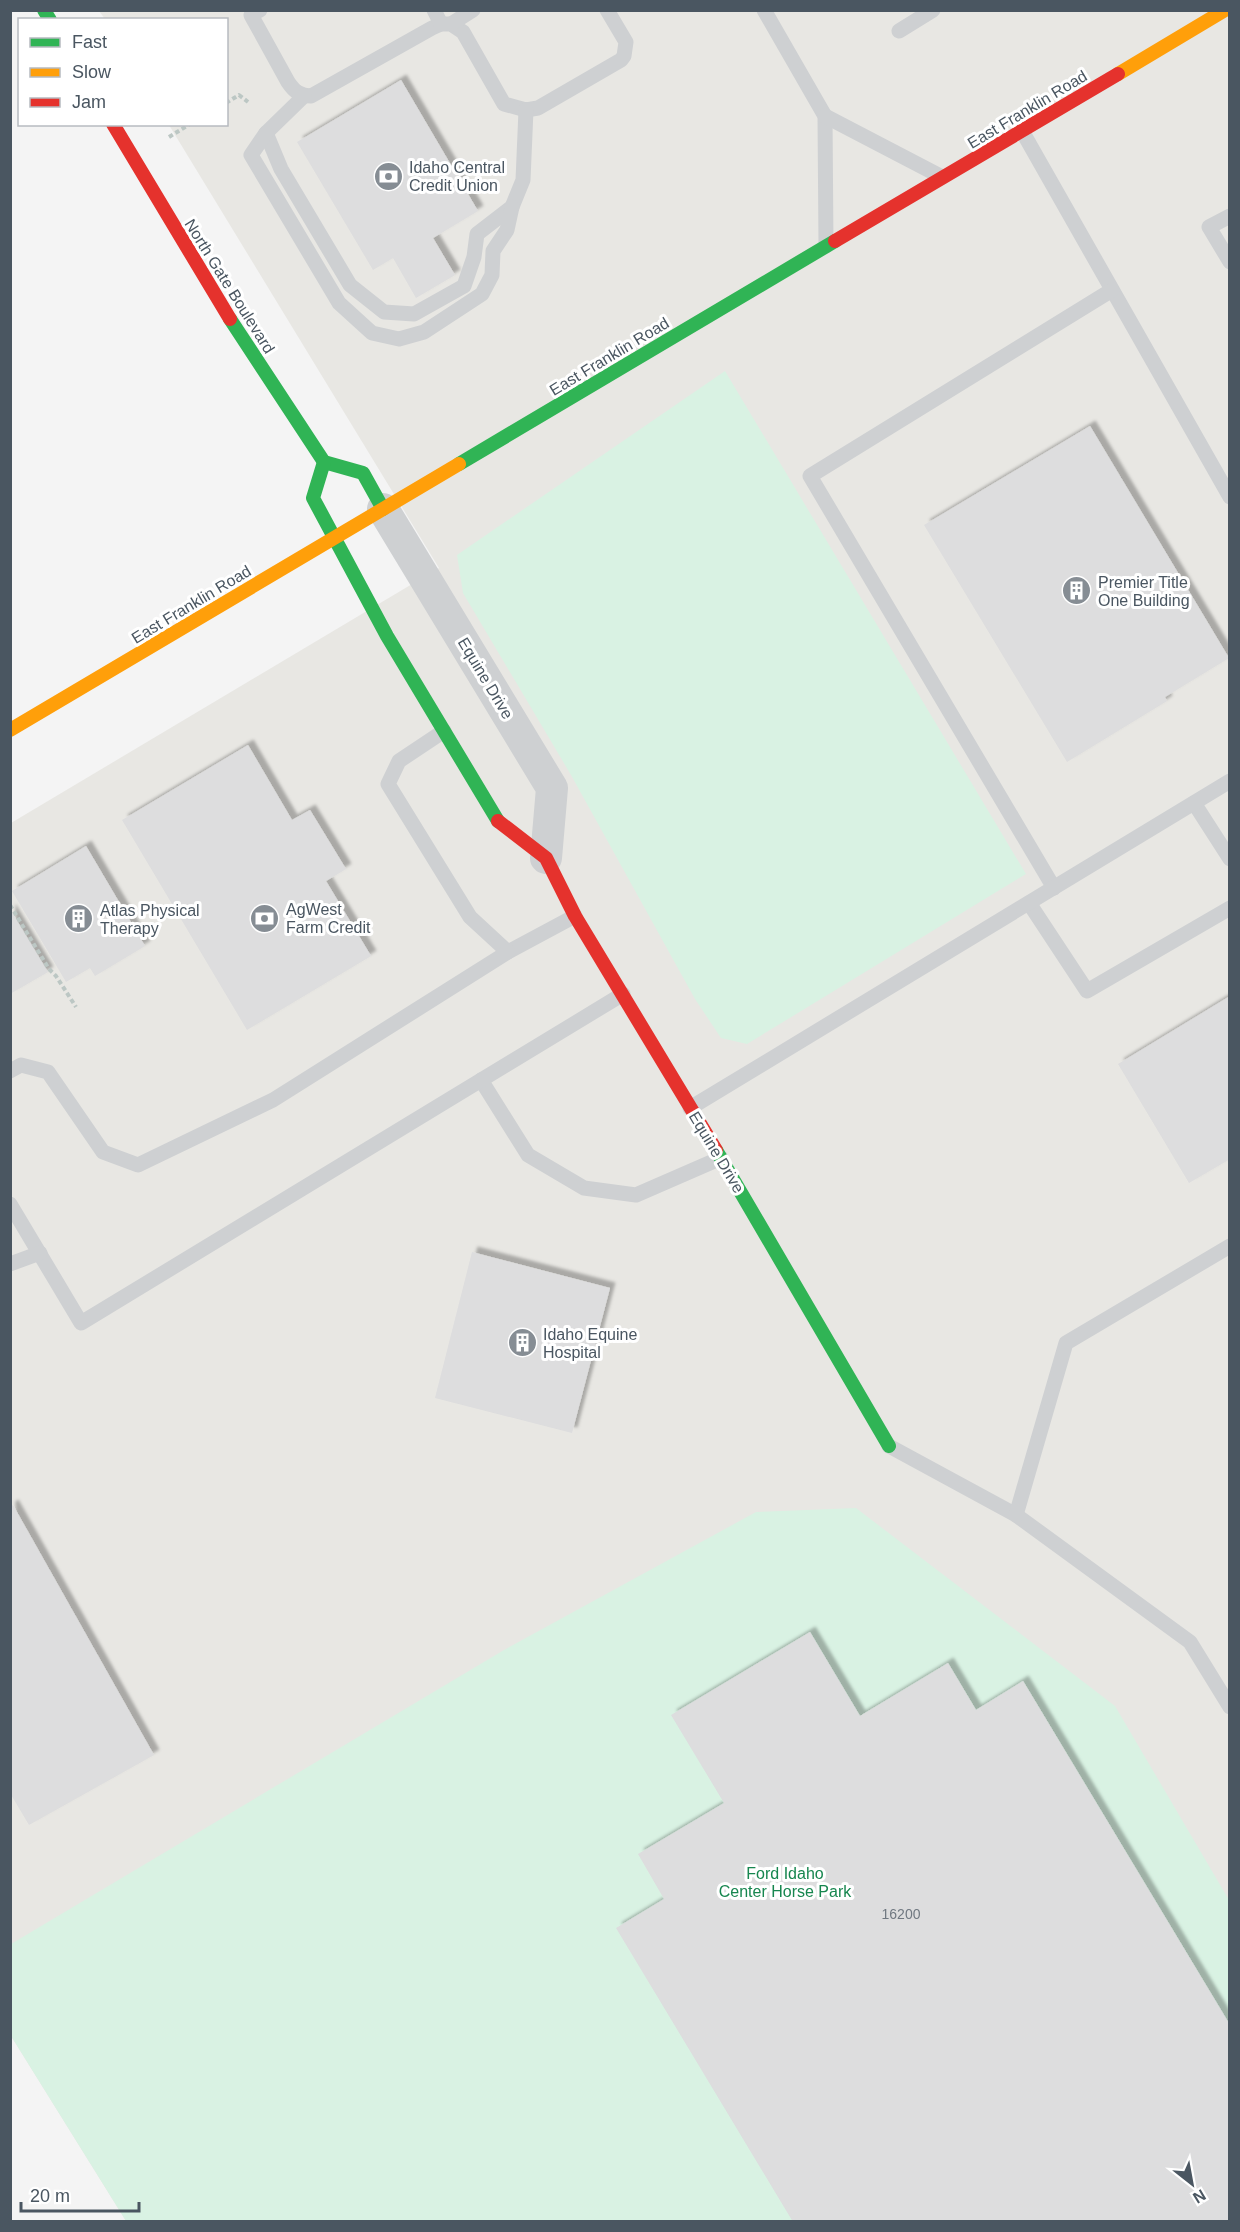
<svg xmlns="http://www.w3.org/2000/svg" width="1240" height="2232" font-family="Helvetica,sans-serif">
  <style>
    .commercial { fill: #e8e7e3 }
    .green { fill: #d9f2e3 }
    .building { fill: #ddddde; filter: url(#shadow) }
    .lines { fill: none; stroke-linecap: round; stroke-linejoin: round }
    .path { stroke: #bcc7c4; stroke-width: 4; stroke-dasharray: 4.5 3; stroke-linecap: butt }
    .lane { stroke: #ced0d2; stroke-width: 15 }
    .street { stroke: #ced0d2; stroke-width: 32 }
    .fast { stroke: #30b455; stroke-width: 14 }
    .slow { stroke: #ff9f0a; stroke-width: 14 }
    .jam { stroke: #e5322d; stroke-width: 14 }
    .labels { text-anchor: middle; stroke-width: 6; stroke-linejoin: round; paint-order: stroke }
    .number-label { font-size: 14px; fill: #707881 }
    .street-label { font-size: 16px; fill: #4a5661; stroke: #fff }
    .poi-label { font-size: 16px; fill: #4a5661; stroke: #fff; text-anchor: start }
    .park-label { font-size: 16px; fill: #17864f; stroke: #fff }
  </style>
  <defs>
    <filter id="shadow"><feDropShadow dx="5.5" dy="-5.5" stdDeviation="1.5" flood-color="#0004"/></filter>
  </defs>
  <rect width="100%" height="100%" fill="#f4f4f4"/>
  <polygon class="commercial" points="99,11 1229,11 1229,2221 126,2221 11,2036 11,823 439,568 169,125 226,124 226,20 105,19"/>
  <g class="green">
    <polygon points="725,371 1026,874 747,1044 721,1038 695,999 571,775 463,593 457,555"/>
    <polygon points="856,1508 1115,1706 1229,1900 1229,2221 126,2221 11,2036 11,1944 504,1650 756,1512"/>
  </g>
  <g class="building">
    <polygon points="401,80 478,211 433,238 455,275 416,298 393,258 373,270 297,142"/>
    <polygon points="1090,426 1229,658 1165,697 1167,701 1067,762 924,525"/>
    <polygon points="248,745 292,820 310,810 346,869 326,881 371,956 247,1030 122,820"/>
    <polygon points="86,846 145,946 95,976 90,968 66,982 12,891"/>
    <polygon points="10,909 48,972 10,994"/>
    <polygon points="1230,996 1230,1159 1189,1183 1118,1064"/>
    <polygon points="472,1252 610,1288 572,1433 435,1398"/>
    <polygon points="13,1505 154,1755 29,1825 10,1793 10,1507"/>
    <polygon points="810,1632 860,1716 948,1663 976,1710 1023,1681 1230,2025 1230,2222 793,2222 616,1928 664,1899 638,1854 724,1803 671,1715"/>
  </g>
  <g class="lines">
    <g class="path">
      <polyline points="226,103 239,95 248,102"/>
      <polyline points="169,137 190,124"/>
      <polyline points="10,905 49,969 56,976 76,1007"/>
    </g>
    <g class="lane">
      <path d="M260,10L251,15L288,82C294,91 300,96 311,96L432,28L441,24H451L463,32L504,104L526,110L538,108L621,60L624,56L626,42L607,10"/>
      <polyline points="434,10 441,24"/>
      <polyline points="764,10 825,116 826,246"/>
      <polyline points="451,24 473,10"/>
      <polyline points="899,31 933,10"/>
      <polyline points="304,96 266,133 281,169 350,285 384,312 414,314 464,286 474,257 477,234 512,207 523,180 526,110"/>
      <polyline points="825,116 942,177"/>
      <polyline points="1022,131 1230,497"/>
      <polyline points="266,133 251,155 339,303 372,333 399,339 424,332 482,294 492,275 493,251 507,230 512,207"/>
      <polyline points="1230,216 1209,227 1230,262"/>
      <polyline points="444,731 399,761 388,784 470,917 508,952 575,916"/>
      <polyline points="1194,803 1230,859"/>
      <polyline points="1054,888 810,476 1112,290"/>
      <polyline points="1029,903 1087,991 1230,908"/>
      <polyline points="10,1071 21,1065 48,1072 103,1152 138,1165 273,1100 508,952"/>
      <polyline points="481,1080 528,1155 584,1188 636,1195 721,1158"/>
      <polyline points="690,1108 1230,781"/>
      <polyline points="10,1204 81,1323 623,994"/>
      <polyline points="10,1264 40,1253"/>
      <polyline points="889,1446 1016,1515 1190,1642 1230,1707"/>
      <polyline points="1016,1515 1066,1343 1230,1246"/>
    </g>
    <polyline class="street" points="383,509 552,788 546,858"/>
    <g class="fast">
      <polyline points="44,10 50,20"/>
      <polyline points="230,319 324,462 363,473 383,509"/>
      <polyline points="324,462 313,498 387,636 498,821"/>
      <polyline points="459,464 835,241"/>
      <polyline points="716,1150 889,1446"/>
    </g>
    <g class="slow">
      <polyline points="1118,74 1225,10"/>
      <polyline points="10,730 459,464"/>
    </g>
    <g class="jam">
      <polyline points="113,124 230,319"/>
      <polyline points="835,241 1118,74"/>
      <polyline points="498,821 546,858 575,916 716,1150"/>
    </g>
  </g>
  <defs>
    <symbol id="bank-disc" viewBox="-11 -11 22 22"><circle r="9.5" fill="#868d94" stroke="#fff"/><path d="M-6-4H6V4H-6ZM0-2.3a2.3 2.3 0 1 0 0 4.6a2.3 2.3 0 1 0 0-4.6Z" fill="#fff"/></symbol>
    <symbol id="building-disc" viewBox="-11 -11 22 22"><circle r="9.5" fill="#868d94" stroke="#fff"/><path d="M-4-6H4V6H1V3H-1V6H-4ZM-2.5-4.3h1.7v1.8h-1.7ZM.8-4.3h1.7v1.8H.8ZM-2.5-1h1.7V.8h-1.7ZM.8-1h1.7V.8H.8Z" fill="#fff"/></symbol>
  </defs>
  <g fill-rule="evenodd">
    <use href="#bank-disc" x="372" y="160" width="33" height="33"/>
    <use href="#building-disc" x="1060" y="574" width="33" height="33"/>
    <use href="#bank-disc" x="248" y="902" width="33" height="33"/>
    <use href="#building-disc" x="62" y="902" width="33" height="33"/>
    <use href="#building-disc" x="506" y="1326" width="33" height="33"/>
  </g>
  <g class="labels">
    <g class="number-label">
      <text x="901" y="1919">16200</text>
    </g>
    <g class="street-label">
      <text transform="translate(1027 109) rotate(-31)" y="6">East Franklin Road</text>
      <text transform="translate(230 286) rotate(58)" y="6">North Gate Boulevard</text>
      <text transform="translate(609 356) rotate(-31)" y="6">East Franklin Road</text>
      <text transform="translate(191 604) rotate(-31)" y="6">East Franklin Road</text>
      <text transform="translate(486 678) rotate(59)" y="6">Equine Drive</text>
      <text transform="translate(717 1152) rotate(59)" y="6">Equine Drive</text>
    </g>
    <g class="poi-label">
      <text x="409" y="173">Idaho Central<tspan x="409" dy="18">Credit Union</tspan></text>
      <text x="1098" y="588">Premier Title<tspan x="1098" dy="18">One Building</tspan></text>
      <text x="286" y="915">AgWest<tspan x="286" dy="18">Farm Credit</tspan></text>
      <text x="100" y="916">Atlas Physical<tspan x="100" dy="18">Therapy</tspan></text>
      <text x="543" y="1340">Idaho Equine<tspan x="543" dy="18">Hospital</tspan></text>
    </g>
    <g class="park-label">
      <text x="785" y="1879">Ford Idaho<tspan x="785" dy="18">Center Horse Park</tspan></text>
    </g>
  </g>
  <rect width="1240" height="2232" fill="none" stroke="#4a5661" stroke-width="24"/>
  <rect x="18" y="18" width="210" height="108" fill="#ffffff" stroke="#b7bbc0" stroke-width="1.5"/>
  <rect x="30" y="38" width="30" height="9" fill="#30b455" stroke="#b7bbc0" stroke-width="1.5"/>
  <text x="72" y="48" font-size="18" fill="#4a5661">Fast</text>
  <rect x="30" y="68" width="30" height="9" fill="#ff9f0a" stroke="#b7bbc0" stroke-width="1.5"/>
  <text x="72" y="78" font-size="18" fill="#4a5661">Slow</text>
  <rect x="30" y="98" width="30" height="9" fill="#e5322d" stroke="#b7bbc0" stroke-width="1.5"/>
  <text x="72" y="108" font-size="18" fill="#4a5661">Jam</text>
  <g transform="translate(1192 2184) rotate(149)" stroke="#ffffff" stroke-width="4.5" paint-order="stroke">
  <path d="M0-4.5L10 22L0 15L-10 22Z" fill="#4a5661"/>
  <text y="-9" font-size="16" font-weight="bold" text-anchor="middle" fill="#4a5661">N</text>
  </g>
  <path d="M21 2202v9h118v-9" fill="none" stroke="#4a5661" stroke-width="3"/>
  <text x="30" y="2202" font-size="18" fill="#4a5661" stroke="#ffffff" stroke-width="4.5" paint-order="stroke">20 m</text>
</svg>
